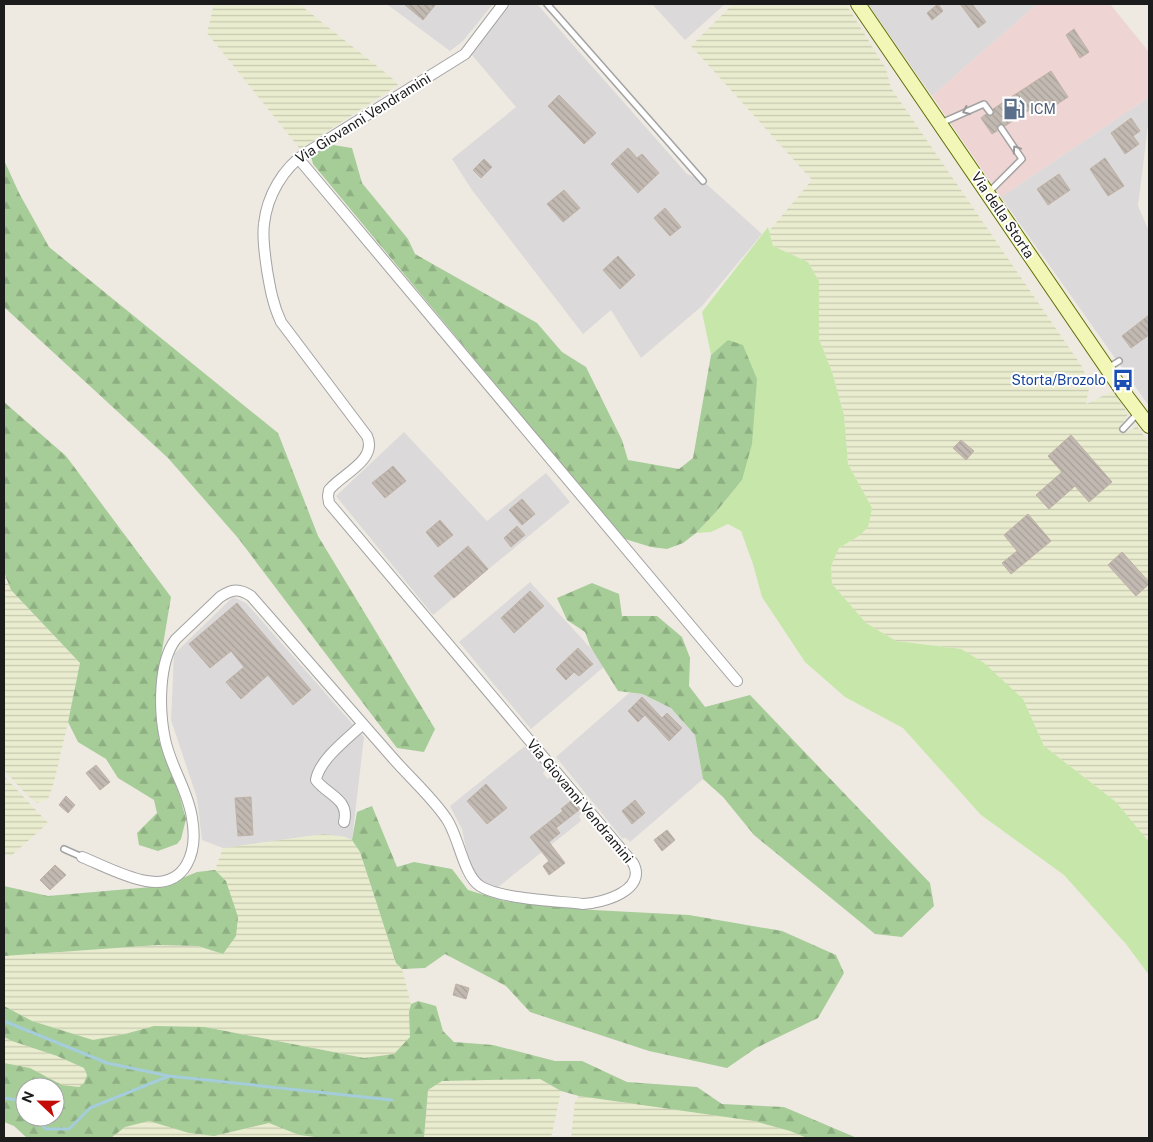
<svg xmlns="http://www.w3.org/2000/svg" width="1153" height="1142" viewBox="0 0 1153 1142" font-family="'Public Sans',sans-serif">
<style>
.residential{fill:#dbd9d9}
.commercial{fill:#eed4d2}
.farmland{fill:url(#farmland-rules)}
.grass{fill:#c6e7a9}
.forest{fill:url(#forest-firs);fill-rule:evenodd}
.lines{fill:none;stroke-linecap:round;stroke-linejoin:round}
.stream{stroke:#a4ccda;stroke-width:3}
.building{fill:url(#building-back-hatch);stroke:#bfb1a5}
.service-casing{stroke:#a3a3a3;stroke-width:8}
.minor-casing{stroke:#a3a3a3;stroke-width:12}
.secondary-casing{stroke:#616f08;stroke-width:16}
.service{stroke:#fff;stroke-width:5}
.minor{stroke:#fff;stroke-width:10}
.secondary{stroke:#f2f7b7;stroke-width:14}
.oneway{stroke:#999}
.labels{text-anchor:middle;stroke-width:4;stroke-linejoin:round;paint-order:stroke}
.service-label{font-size:14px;fill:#4e5e75;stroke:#fff;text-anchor:start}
.street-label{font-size:14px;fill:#1c1c1c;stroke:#fff}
.transit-label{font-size:14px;fill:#164399;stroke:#fff;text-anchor:end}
</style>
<defs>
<pattern id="farmland-rules" width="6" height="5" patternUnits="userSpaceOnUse" patternTransform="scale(1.25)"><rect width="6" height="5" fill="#e9ecce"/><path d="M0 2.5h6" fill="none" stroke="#c7cab0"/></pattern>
<pattern id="forest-firs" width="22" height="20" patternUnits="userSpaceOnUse" patternTransform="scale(1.25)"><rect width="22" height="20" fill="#a6cc98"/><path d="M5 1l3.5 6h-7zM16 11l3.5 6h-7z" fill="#8eaf82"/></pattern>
<pattern id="building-back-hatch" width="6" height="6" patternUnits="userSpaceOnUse" patternTransform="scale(1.25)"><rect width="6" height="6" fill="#c2bab2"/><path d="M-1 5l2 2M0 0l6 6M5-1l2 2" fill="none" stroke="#a69f98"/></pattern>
</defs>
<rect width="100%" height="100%" fill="#eeeae2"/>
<!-- residential -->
<path class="residential" d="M389 4H493L463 41 450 51 388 5Z
M511 4H537L687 174 703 181 762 234 702 306 641 358 611 310 583 334 472 190 452 159 516 107 472 55Z
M652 4H725L685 40Z
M868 4H1037L932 96Z
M1149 97V117L1138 206 1148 229 1149 217V406L1001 197Z
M404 432 487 521 546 473 570 502 433 615 336 496Z
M530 582 606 665 531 729 459 642Z
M233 597 246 603 364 737 352 840 324 834 223 848 202 840 197 798 171 720 174 654Z
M629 693 641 694 671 708 695 735 703 779 630 842 626 838H622L556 757Z
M525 746 546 769 543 773 548 779 552 776 582 812 579 816 581 821 498 887 483 881 471 872 462 829 450 806Z"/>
<!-- commercial -->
<path class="commercial" d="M1037 4H1110L1149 52V97L1001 197 932 96Z"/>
<!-- farmland -->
<path class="farmland" d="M214 4H299L392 78 398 85 300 149 207 33Z
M733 4H846L886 69 891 88 1083 368 1089 388 1086 404 1113 391 1128 414 1121 426 1126 433 1137 426 1149 443V449L1146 452 1149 453V842L1116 802 1044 746 1023 699 961 649 896 641 866 623 832 584 831 566 839 548 859 536 872 508 848 464 844 415 832 372 819 339V281L808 262 773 246 769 231 812 180 691 46Z
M4 572 11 590 80 663 68 722 54 782 48 799 37 803 27 795 4 770Z
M4 776 48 823 11 856 4 854Z
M324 834 346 837 352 840 360 852 396 963 402 969 411 1004 409 1012 411 1037 394 1054 364 1058 205 1027 154 1026 125 1034 93 1040 32 1021 4 1006V956L158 945 198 946 223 954 226 881 215 870 223 848Z
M4 1037 12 1041 57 1056 84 1068 87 1075 84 1084 79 1087 62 1085 30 1068 4 1063Z
M540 1079 561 1091 551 1138H424L428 1090 442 1081Z
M579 1096 754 1121 790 1131 807 1138H571L575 1101Z
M149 1121 189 1133 214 1136 269 1123 299 1135 323 1138H111L125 1127Z"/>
<!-- grass -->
<path class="grass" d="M768 227 773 246 808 262 819 281V339L832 372 844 415 848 464 872 508 868 527 859 536 839 548 831 566 832 584 866 623 896 641 961 649 984 663 1023 699 1044 746 1116 802 1149 842V975L1126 944 1064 875 981 815 903 728 845 697 805 662 762 597 753 564 741 531 728 524 711 532 696 533 716 512 742 480 728 341 711 355 702 312Z"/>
<!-- forest -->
<path class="forest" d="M333 145 352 148 362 183 408 239 415 254 537 323 562 352 586 367 622 440 628 460 679 469 693 458 711 355 728 340 743 345 757 379 752 444 742 480 716 512 696 533 683 543 667 549 651 547 625 539 611 524 313 164 311 156Z
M4 160 19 193 49 247 278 433 318 536 435 729 424 752 397 748 238 538 168 458 4 307Z
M4 402 66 456 171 597 156 687 159 741 180 797 186 819 181 839 177 844 158 851 139 845 137 833 157 813 154 800 118 778 106 759 78 742 68 722 80 663 11 590 4 572Z
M592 583 619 594 622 616H657L682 637 690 658 689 686 705 707 750 695 930 883 934 906 902 937 875 934 754 835 723 797 703 779 695 735 671 708 642 694 618 691 590 646 585 632 567 620 557 598Z
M372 806 397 867 414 862 452 869 468 890 504 901 593 910 689 915 782 931 836 955 844 973 818 1018 756 1048 727 1068 649 1051 530 1012 506 986 445 954 425 968 402 969 396 963 360 852 352 840 357 812Z
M215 870 226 881 238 917 236 936 223 954 198 946 158 945 4 956V886L48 896 163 886 197 872Z
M418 1001 436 1006 443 1031 454 1042 493 1045 555 1061H582L627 1082 697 1087 722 1104 784 1107 857 1138H807L790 1131 754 1121 579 1096 561 1091 540 1079 442 1081 428 1090 424 1138H323L299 1135 269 1123 214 1136 189 1133 149 1121 125 1127 111 1138H27L14 1126 4 1122V1063L30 1068 62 1085 79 1087 84 1083 87 1075 84 1068 57 1056 12 1041 4 1037V1006L32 1021 93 1040 125 1034 154 1026 205 1027 364 1058 394 1054 410 1037 409 1012 411 1004ZM25 1087H55V1117H25Z"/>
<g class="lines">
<!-- stream -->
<path class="stream" d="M4 1021 107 1063 169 1076 392 1100
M4 1098 16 1100 25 1109
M34 1117 46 1129H69L90 1108 169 1076"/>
</g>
<!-- building -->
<path class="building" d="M404 4H436L423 20Z
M938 4 943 11 932 20 927 13Z
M960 4H972L986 22 978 28Z
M1074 29 1089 52 1080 58 1066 35Z
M1051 71 1068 97 1045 112 1040 103 1005 126 999 124 997 127V131L992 134 981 118 986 114 989 116H992L994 113 993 109Z
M559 95 596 133 584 144 548 106Z
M1131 118 1140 131 1133 136 1139 144 1125 154 1111 133Z
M628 148 637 158 642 154 659 173 638 193 611 164Z
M1105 158 1124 186 1108 196 1090 169Z
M484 159 492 167 481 178 473 170Z
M1059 174 1070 190 1048 205 1037 189Z
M564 190 580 208 563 222 547 204Z
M665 208 681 227 670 236 654 218Z
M618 256 635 275 620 289 603 270Z
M1149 315V335L1131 348 1122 336Z
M1071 435 1112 482 1089 502 1075 486 1049 509 1036 495 1062 472 1048 456Z
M961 440 974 451 966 460 953 448Z
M393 466 406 481 385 498 372 483Z
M522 499 535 514 522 525 509 510Z
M1028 514 1051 541 1011 574 1002 563 1017 551 1004 535Z
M440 520 453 535 438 547 426 532Z
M517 526 525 535 511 547 504 538Z
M468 546 488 569 454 598 434 576Z
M1122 552 1149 582V584L1136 596 1108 565Z
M530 591 544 606 514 633 501 618Z
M237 603 311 690 293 705 268 675 241 699 226 682 244 667 231 651 210 668 189 644Z
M578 648 593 664 579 676 574 672 566 680 556 669Z
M642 697 662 718 667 713 682 728 669 741 645 715 638 722 628 711Z
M96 765 110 782 100 790 86 773Z
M486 784 507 808 487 824 467 801Z
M66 796 75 805 68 813 59 805Z
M251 797 253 835 238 836 235 798Z
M635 800 645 813 632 824 622 811Z
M571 801 579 810 556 828 560 833 549 842 565 863 549 875 543 866 549 861 530 837 563 811 561 809Z
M667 830 675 840 662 851 654 840Z
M55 865 66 875 50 890 40 880Z
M456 984 469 988 466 999 453 995Z"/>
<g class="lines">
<!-- service casing -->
<g class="service-casing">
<path id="service" d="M547 4 703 181
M941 123 984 104 990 112
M988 193 1022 159 1001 128
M1108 368 1119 361
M1123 429 1138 413
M64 849 82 857"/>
</g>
<!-- minor casing -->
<g class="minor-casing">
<path id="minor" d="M298 158 737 681
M344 822C350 799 327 795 316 780 319 760 348 738 363 724
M82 857C102 865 124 877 146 881 187 888 198 851 192 818 188 790 170 766 165 739 159 711 158 662 176 639L220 597C232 589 239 588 251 596 298 649 344 703 391 756 409 777 431 796 446 818 459 836 463 875 480 886 500 899 558 901 583 904 603 903 648 890 633 863L329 503 328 496 329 490C342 474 378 460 367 436L281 322C273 305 270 288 267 270 265 255 262 239 264 224 267 196 283 168 306 153L465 54 503 4"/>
</g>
<!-- secondary casing -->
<g class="secondary-casing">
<path id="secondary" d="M858 4 1124 393 1149 426"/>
</g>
<!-- service -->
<use href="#service" class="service"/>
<!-- minor -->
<use href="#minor" class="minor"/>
<!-- secondary -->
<use href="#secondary" class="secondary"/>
</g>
<!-- one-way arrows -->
<defs><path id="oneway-chevron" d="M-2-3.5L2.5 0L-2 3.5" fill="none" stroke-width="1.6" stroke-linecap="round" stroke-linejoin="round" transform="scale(1.25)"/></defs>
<g class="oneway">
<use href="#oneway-chevron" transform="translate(966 111) rotate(156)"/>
<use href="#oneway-chevron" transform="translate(1016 149) rotate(-124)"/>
</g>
<!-- icons -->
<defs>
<g id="fuel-bare" transform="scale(1.725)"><path d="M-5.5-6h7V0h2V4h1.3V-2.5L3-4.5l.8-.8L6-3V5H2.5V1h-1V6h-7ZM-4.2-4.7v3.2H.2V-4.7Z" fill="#5c6f8a" stroke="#fff" stroke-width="2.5" paint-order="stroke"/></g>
<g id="bus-bare" transform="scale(1.725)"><path d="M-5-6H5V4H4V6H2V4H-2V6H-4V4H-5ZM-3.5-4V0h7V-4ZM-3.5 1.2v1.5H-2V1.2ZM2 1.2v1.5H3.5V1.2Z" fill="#1a4fb4" stroke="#fff" stroke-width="2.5" paint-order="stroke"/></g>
</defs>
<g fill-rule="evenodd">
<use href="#fuel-bare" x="1014" y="109"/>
<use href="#bus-bare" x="1123" y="380"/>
</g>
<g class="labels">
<!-- service labels -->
<g class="service-label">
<text x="1030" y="114">ICM</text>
</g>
<!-- street labels -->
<g class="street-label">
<text transform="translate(363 118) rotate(-32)" y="5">Via Giovanni Vendramini</text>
<text transform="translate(1003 215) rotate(56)" y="5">Via della Storta</text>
<text transform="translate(580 801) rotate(50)" y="5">Via Giovanni Vendramini</text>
</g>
<!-- transit labels -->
<g class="transit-label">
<text x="1106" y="385">Storta/Brozolo</text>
</g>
</g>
<!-- border -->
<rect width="1153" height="1142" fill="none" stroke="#1c1c1c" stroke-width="10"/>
<!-- north arrow -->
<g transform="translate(40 1102) rotate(292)"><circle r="24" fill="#ffffff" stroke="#a4a4a4"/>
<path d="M0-4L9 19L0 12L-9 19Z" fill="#c30c06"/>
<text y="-8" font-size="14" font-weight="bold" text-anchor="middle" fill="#1c1c1c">N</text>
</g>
</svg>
